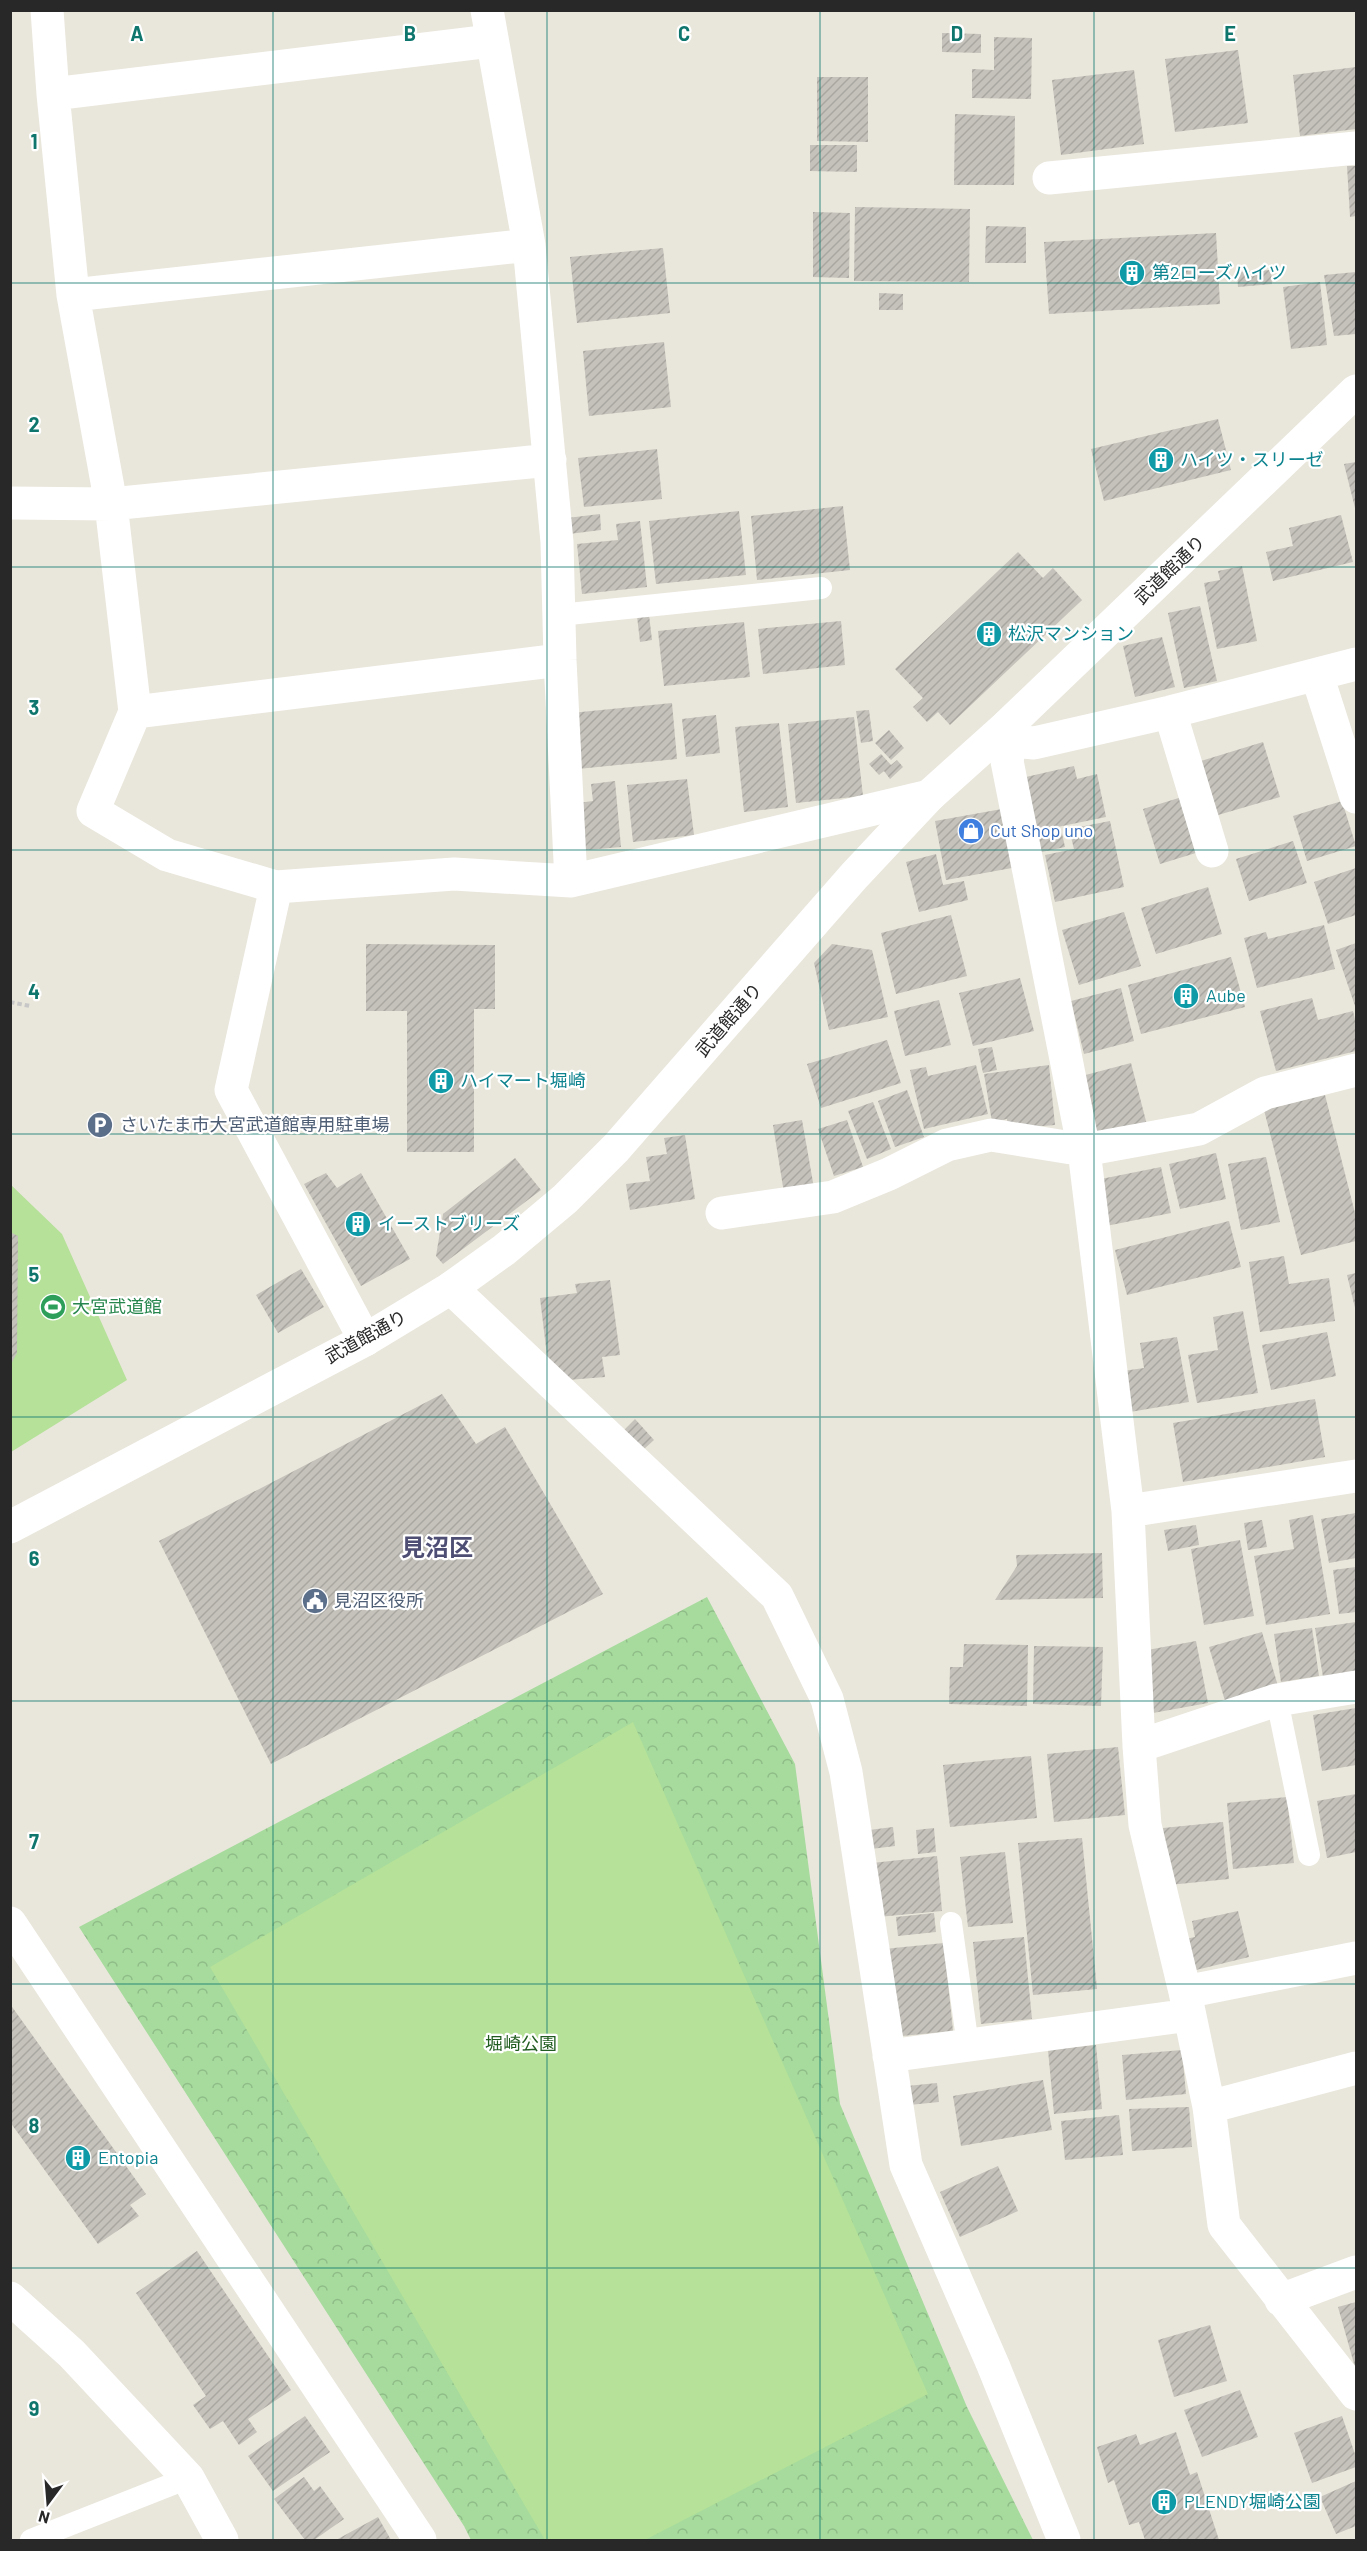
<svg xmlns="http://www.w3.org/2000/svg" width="1367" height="2551" viewBox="0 0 1367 2551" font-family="Barlow,'Noto Sans JP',sans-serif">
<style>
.park{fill:url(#park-crowns)}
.pitch{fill:#b5e199}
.building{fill:url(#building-hatch)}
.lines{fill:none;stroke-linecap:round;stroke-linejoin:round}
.path{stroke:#c7c7c7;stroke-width:4;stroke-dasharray:4.5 3;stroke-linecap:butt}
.lane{stroke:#fff;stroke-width:22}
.street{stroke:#fff;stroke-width:33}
.secondary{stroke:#fff;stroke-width:33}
.grid{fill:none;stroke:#0f766e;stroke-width:1.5;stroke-opacity:0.55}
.labels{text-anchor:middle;stroke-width:4.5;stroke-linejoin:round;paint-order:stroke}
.culture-label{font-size:18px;fill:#0d838f;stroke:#fff;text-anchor:start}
.street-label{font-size:18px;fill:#282828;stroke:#fff}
.shop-label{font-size:18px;fill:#366cbe;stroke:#fff;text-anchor:start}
.service-label{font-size:18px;fill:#4e5e75;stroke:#fff;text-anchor:start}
.leisure-label{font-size:18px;fill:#27864d;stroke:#fff;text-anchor:start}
.park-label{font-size:18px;fill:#215d20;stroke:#fff}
.district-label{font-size:24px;font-weight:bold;fill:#4e4e74;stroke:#fff}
.grid-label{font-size:20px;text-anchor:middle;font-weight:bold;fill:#0f766e;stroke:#fff;stroke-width:4.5;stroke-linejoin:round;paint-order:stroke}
</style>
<defs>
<pattern id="park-crowns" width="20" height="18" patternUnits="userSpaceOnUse" patternTransform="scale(1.5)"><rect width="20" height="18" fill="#a6db9d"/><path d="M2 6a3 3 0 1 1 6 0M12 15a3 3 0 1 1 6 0" fill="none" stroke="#8fbc87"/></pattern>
<pattern id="building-hatch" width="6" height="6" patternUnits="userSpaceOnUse" patternTransform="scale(1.5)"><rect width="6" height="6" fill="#c5c2bb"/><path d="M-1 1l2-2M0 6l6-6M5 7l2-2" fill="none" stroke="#a9a7a1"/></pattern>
</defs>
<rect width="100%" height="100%" fill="#e9e6db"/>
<!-- park -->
<path class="park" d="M707 1597 795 1764 840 2104 967 2407 1033 2540H471L464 2526 79 1927Z"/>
<!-- pitch -->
<path class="pitch" d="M10 1184 62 1234 127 1380 11 1452Z
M633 1722 928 2394 645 2540H545L210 1967Z"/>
<!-- building -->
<path class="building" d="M942 33 981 34V53L942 52Z
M994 37 1032 38 1031 99 972 98V69L994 70Z
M1238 50 1248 123 1175 132 1165 59Z
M1356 67V129L1300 136 1293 75Z
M1134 70 1144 144 1061 155 1052 80Z
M817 77H868V142L817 141Z
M955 114 1015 116 1014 185H954Z
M810 145H857V172L810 171Z
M1347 166H1356V216L1350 217Z
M855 207 970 209 969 282 854 281Z
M813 212 850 213 849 278 813 277Z
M986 226 1026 227V263H985Z
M1216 233 1220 304 1049 314 1044 242Z
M663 248 670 313 577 323 570 257Z
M1271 270 1272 284 1238 287 1237 272Z
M1356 272V334L1334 336 1324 275Z
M1320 282 1327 345 1291 349 1283 287Z
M879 293 903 294V310H879Z
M664 342 671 407 589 416 583 351Z
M1218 419 1231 470 1104 501 1091 449Z
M657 449 662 499 584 507 578 458Z
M1356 462V512L1344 464Z
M843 506 850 570 757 580 751 516Z
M739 511 746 575 656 584 649 521Z
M600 514 601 530 569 534 567 518Z
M1341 515 1353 562 1273 581 1266 552 1293 546 1289 528Z
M640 521 647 587 582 594 577 544 618 540 616 524Z
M1018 552 1043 578 1053 568 1082 600 950 725 938 712 927 722 913 707 923 698 895 669Z
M1242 566 1257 641 1217 649 1204 583 1220 580 1218 571Z
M1200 606 1217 681 1184 688 1168 613Z
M649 615 652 640 640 642 637 616Z
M841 621 845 665 763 674 758 629Z
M744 622 750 677 664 686 658 631Z
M1162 637 1175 687 1135 697 1123 646Z
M672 703 677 759 578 769 571 713Z
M869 710 873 741 861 743 856 711Z
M716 715 720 753 686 757 682 719Z
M854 717 863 796 796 803 788 724Z
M779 723 788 807 744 812 735 727Z
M889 730 904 748 891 760 875 743Z
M1263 742 1280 797 1218 815 1201 761Z
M881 754 891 765 897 760 903 767 890 779 884 771 879 775 869 764Z
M1074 766 1077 779 1097 774 1106 817 1038 831 1026 777Z
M687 779 694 835 633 842 627 785Z
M615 781 621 847 575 851 570 804 593 801 591 784Z
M1182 797 1199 852 1160 864 1143 809Z
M1342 801 1356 846 1307 861 1293 816Z
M1002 809 1012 868 946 880 935 821Z
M1110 821 1124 887 1055 902 1045 855 1074 849 1069 829Z
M1061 829 1065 847 1037 853 1033 835Z
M1293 841 1307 883 1249 901 1236 859Z
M936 854 943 885 964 881 968 900 919 912 906 862Z
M1356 868V915L1328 924 1314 882Z
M1208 887 1222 934 1156 954 1141 908Z
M1124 912 1141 966 1079 985 1062 930Z
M951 915 967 976 896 994 881 933Z
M1324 925 1335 969 1257 988 1244 938 1266 932 1268 939Z
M1356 943V1009L1336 950Z
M366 944 495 945V1009H474V1152H407V1011H366Z
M832 944 872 950 888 1017 829 1030 814 963Z
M1231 957 1245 1007 1141 1034 1128 985Z
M1020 978 1034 1031 973 1046 959 993Z
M1121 988 1134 1041 1084 1054 1071 1001Z
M1312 998 1318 1020 1353 1011 1356 1024V1051L1276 1071 1260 1011Z
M939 1000 951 1045 905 1056 894 1011Z
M887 1040 901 1083 821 1108 807 1064Z
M992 1047 997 1070 983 1073 978 1049Z
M1131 1063 1147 1125 1094 1138 1078 1077Z
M976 1065 988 1114 924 1129 910 1070 926 1067 928 1076Z
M1049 1065 1055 1125 1008 1129 1007 1119 992 1122 984 1074Z
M907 1090 924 1137 895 1147 878 1101Z
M1325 1095 1356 1217V1241L1301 1255 1264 1110Z
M873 1102 891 1149 867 1159 848 1111Z
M802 1120 814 1188 784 1193 773 1125Z
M847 1120 863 1167 834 1176 818 1129Z
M685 1135 695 1199 630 1210 626 1184 650 1181 646 1157 667 1154 664 1138Z
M1216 1153 1226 1199 1180 1209 1169 1164Z
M1266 1157 1280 1222 1241 1230 1228 1164Z
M515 1158 541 1190 443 1264 436 1256 443 1214Z
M1161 1167 1171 1213 1106 1226 1096 1180Z
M326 1173 337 1188 361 1173 410 1259 361 1286 304 1184Z
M1229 1221 1241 1267 1127 1295 1115 1250Z
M10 1232 18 1236 17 1353 10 1366Z
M1284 1256 1289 1284 1329 1278 1335 1321 1260 1332 1249 1262Z
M301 1269 324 1307 278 1333 256 1295Z
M1356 1273V1312L1347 1275Z
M610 1280 620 1355 602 1357 605 1377 568 1380 548 1364 540 1298 577 1293 575 1284Z
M1243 1311 1258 1393 1197 1403 1188 1355 1218 1350 1213 1317Z
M1327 1332 1336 1376 1271 1390 1262 1345Z
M1177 1337 1189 1402 1124 1413 1116 1372 1144 1368 1140 1343Z
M442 1394 476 1444 505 1427 603 1594 271 1764 159 1541Z
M1315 1399 1325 1457 1183 1482 1173 1423Z
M635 1419 654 1440 643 1450 624 1430Z
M1356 1513V1558L1329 1563 1321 1519Z
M1313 1515 1330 1614 1266 1625 1254 1556 1294 1549 1289 1520Z
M1262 1520 1267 1547 1248 1550 1244 1523Z
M1196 1525 1199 1545 1168 1551 1164 1530Z
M1240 1540 1254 1616 1204 1625 1191 1549Z
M1102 1553 1103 1598 995 1600 1017 1566 1016 1555Z
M1356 1567V1612L1339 1614 1333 1570Z
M1356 1622V1672L1323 1677 1315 1628Z
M1312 1628 1319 1676 1281 1682 1274 1634Z
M1262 1632 1278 1686 1225 1701 1209 1647Z
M1196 1641 1208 1703 1153 1713 1142 1651Z
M964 1644 1028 1645 1027 1706 949 1704 950 1667H963Z
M1034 1646 1103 1647 1101 1706 1033 1704Z
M1356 1708V1765L1322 1771 1313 1715Z
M1118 1747 1125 1815 1054 1822 1047 1754Z
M1031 1756 1037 1818 950 1827 943 1765Z
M1356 1794V1852L1327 1858 1317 1801Z
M1287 1797 1294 1863 1233 1869 1227 1803Z
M1223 1822 1229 1879 1169 1885 1163 1828Z
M893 1827 895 1846 863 1850 861 1831Z
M934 1828 936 1852 918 1854 916 1830Z
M1082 1838 1097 1989 1033 1995 1018 1843Z
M1005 1852 1013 1923 968 1927 960 1857Z
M937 1856 942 1911 878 1917 872 1863Z
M1238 1911 1249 1957 1192 1971 1185 1939 1195 1937 1192 1921Z
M934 1913 936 1932 898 1936 896 1917Z
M1024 1937 1032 2019 981 2024 973 1942Z
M944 1943 953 2031 892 2037 884 1949Z
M10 2004 146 2194 130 2205 139 2216 98 2244 10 2122Z
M1096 2045 1102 2109 1054 2114 1048 2050Z
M1182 2050 1186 2094 1126 2100 1122 2055Z
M1043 2080 1052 2130 961 2146 953 2096Z
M937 2083 939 2102 909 2105 907 2086Z
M1189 2107 1192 2147 1132 2151 1129 2109Z
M1119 2115 1123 2155 1065 2160 1061 2121Z
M998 2166 1018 2211 960 2237 940 2192Z
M197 2251 291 2390 248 2419 257 2432 239 2445 223 2421 210 2429 193 2405 206 2396 136 2293Z
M1356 2302V2371L1338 2307Z
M1210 2325 1227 2381 1174 2397 1158 2340Z
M1240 2390 1258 2437 1202 2457 1184 2410Z
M305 2416 330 2452 273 2491 248 2456Z
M1342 2416 1356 2457V2467L1312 2483 1294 2433Z
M1176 2432 1190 2475 1197 2472 1219 2540H1145L1139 2522 1129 2525 1114 2480 1108 2483 1097 2447 1136 2434 1140 2445Z
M304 2477 314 2491 320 2486 344 2519 314 2540H305L274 2499Z
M1356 2481V2526L1336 2534 1320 2497Z
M378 2517 391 2540H336Z"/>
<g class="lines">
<!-- path -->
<path class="path" d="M10 1002 30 1006"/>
<!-- lane -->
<path class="lane" d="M559 615 821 588
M1277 1700 1309 1855
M951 1923 968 2046
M31 2540 188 2478"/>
<!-- street -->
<path class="street" d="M47 10 53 94 73 295 111 504 135 712 93 811 167 855 276 887 454 874 571 881 929 796
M487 10 529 245 557 542 560 660 571 881
M53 94 491 41
M1049 178 1356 148
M73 295 529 245
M10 503 111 504 550 460
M1317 675 1356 797
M135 712 560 660
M1170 712 1212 851
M1007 726 1011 741 1034 743 1170 712 1356 664
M1011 741 1007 761 1084 1150 1128 1511 1139 1746 1145 1825 1185 1992 1209 2107 1224 2225 1356 2394
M276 887 231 1090 365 1340
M722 1213 833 1197 889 1174 947 1145 991 1135 1084 1150 1199 1129 1265 1093 1356 1070
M451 1288 777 1596 827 1699 846 1772 906 2165 993 2365 1064 2540
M1128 1511 1356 1476
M1139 1746 1277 1700 1356 1687
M10 1923 420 2540
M1185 1992 1356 1958
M889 2056 1189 2015
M1209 2107 1356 2068
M10 2298 72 2354 188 2478 222 2540
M1281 2300 1356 2272"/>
<!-- secondary -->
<path class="secondary" d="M10 1527 365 1340 451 1288 504 1250 565 1199 616 1148 854 876 929 796 1007 726 1356 391"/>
</g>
<!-- grid -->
<path class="grid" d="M273 10V2540M547 10V2540M820 10V2540M1094 10V2540M10 283H1356M10 567H1356M10 850H1356M10 1134H1356M10 1417H1356M10 1701H1356M10 1984H1356M10 2268H1356"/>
<!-- icons -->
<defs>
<g id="building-disc" transform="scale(1.35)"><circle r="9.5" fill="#0f9aa8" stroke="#fff"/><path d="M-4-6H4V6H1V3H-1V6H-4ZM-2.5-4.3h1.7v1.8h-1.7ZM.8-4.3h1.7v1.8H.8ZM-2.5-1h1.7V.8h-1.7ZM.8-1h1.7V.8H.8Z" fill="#fff"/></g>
<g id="shop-disc" transform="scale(1.35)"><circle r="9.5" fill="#3f7fe0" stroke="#fff"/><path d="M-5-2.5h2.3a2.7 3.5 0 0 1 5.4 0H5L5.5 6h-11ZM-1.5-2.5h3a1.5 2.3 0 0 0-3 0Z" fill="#fff"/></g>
<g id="parking-disc" transform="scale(1.35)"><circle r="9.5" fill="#5c6f8a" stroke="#fff"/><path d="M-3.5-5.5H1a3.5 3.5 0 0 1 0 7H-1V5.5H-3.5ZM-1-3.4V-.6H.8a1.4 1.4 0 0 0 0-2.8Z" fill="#fff"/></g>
<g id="stadium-disc" transform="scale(1.35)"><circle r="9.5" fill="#2e9e5b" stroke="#fff"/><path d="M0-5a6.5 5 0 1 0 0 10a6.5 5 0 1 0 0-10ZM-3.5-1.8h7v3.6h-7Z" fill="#fff"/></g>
<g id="civic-disc" transform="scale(1.35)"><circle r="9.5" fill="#5c6f8a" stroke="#fff"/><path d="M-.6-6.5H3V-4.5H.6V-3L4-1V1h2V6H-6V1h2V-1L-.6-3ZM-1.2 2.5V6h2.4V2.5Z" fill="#fff"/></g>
</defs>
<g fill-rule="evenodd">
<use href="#building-disc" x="1132" y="273"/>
<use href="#building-disc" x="1161" y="460"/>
<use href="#building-disc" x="989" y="634"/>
<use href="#shop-disc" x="971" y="831"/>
<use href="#building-disc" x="1186" y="996"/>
<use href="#building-disc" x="441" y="1081"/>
<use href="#parking-disc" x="100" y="1125"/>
<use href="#building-disc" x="358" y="1224"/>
<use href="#stadium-disc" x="53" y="1307"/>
<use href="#civic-disc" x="315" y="1601"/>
<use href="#building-disc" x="78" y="2158"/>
<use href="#building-disc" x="1164" y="2502"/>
</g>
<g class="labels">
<!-- culture labels -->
<g class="culture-label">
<text x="1152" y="279">第2ローズハイツ</text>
<text x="1180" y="466">ハイツ・スリーゼ</text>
<text x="1008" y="640">松沢マンション</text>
<text x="1206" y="1002">Aube</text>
<text x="460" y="1087">ハイマート堀崎</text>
<text x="378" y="1230">イーストブリーズ</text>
<text x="98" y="2164">Entopia</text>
<text x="1184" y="2508">PLENDY堀崎公園</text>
</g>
<!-- street labels -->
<g class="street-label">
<text transform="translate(1170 570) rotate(-44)" y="6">武道館通り</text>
<text transform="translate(729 1020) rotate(-49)" y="6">武道館通り</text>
<text transform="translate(366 1337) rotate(-29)" y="6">武道館通り</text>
</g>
<!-- shop labels -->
<g class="shop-label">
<text x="990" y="837">Cut Shop uno</text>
</g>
<!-- service labels -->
<g class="service-label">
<text x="120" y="1131">さいたま市大宮武道館専用駐車場</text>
<text x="334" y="1607">見沼区役所</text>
</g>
<!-- leisure labels -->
<g class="leisure-label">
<text x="72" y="1313">大宮武道館</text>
</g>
<!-- park labels -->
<g class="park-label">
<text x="521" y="2050">堀崎公園</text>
</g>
<!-- district labels -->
<g class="district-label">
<text x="437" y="1556">見沼区</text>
</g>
</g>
<g class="grid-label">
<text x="137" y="41">A</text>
<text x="410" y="41">B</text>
<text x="684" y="41">C</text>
<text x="957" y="41">D</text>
<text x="1230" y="41">E</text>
<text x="34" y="149">1</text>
<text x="34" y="432">2</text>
<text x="34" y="715">3</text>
<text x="34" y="999">4</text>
<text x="34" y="1282">5</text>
<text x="34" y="1566">6</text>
<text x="34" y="1849">7</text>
<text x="34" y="2133">8</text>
<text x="34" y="2416">9</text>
</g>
<!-- border -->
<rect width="1367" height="2551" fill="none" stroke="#282828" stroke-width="24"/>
<!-- north arrow -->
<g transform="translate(48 2503) rotate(196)" stroke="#ffffff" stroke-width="4.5" paint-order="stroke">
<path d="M0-4.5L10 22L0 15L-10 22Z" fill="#282828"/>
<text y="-9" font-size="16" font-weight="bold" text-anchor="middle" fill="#282828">N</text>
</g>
</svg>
